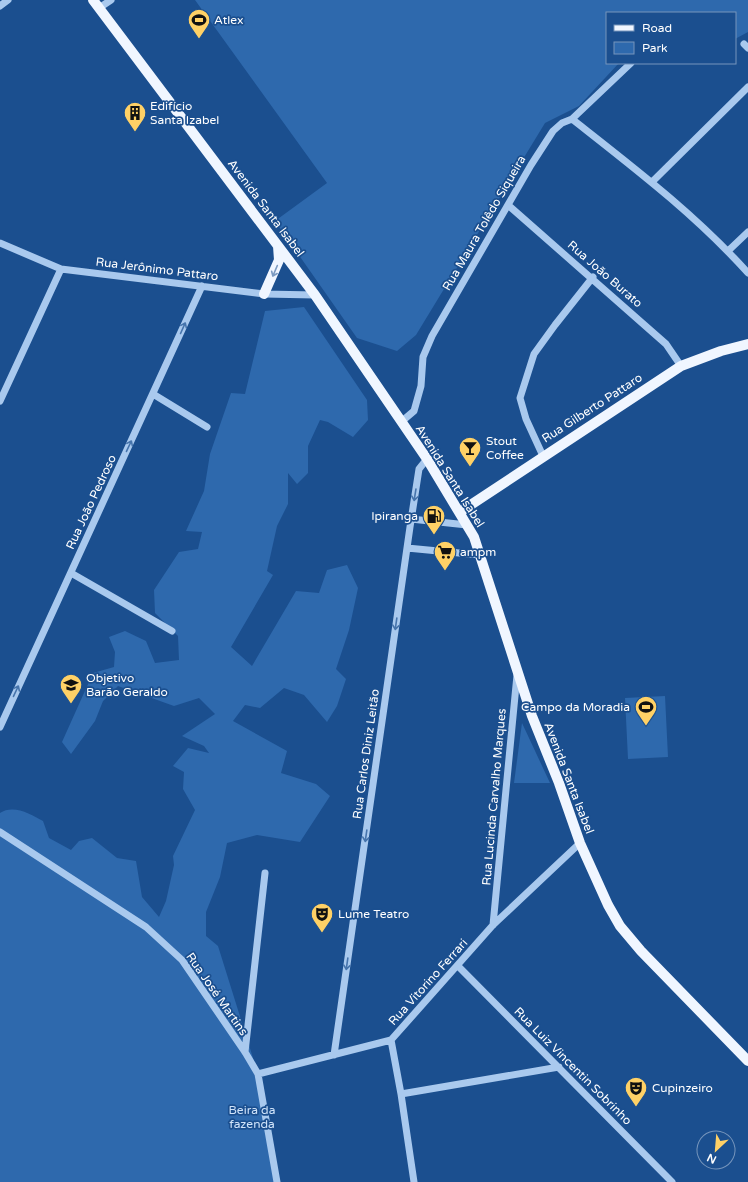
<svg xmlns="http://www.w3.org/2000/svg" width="748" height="1182" viewBox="0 0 748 1182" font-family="'Varela Round',sans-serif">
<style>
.green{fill:#2e69ad}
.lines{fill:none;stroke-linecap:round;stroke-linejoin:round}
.minor{stroke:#a9c9ee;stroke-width:7}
.major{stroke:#f0f6ff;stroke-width:10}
.oneway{stroke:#7b9ac1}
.oneway2{stroke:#4674ac}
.labels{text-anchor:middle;stroke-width:3.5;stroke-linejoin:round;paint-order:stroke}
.poi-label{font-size:12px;fill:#fff;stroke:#1b4f8f;text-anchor:start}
.street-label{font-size:12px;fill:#fff;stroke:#1b4f8f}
.park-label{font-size:12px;fill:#cfe3fa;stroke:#1b4f8f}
</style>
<rect width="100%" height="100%" fill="#1b4f8f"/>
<!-- green -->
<path class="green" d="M195 0H748V32L735 39V13H607V63H619L579 106 545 123 416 335 397 351 357 338 275 221 327 183Z
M304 307 367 400 368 420 353 437 328 422 320 420 308 446V473L297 484 288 473V504L277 526 267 571 273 575 231 647 252 666 296 591 319 593 327 570 347 565 358 588 349 630 336 669 346 679 337 706 327 722 304 695 284 688 260 708 245 705 233 721 287 751 281 773 316 784 330 796 300 842 257 835 227 843 220 877 206 912V936L218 946 258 1074 277 1182H0V813C13 804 31 814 43 821L49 838 71 850 79 841 92 838 117 858 136 861 142 897 159 917 166 901 174 865 173 856 195 810 183 789 184 772 173 766 188 748 209 753 204 746 182 736 215 714 199 698 174 706 118 686 103 701 95 721 71 754 62 742 93 673 114 667 115 652 109 637 125 631 146 641 155 663 179 660 178 636 155 613 154 590 179 552 198 549 202 532 186 531 204 491 210 454 231 393 245 394 265 311Z
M665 696 668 757 628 759 625 698Z
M522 723 550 783H514Z"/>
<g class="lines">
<!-- minor -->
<path class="minor" d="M0 6 8 0
M99 8 111 0
M744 44 748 48
M572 119C633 167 696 215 748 273
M652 182 748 87
M508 205 666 344 681 366
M0 243 61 269 264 294 315 295
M728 251 748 232
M153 394 207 427
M0 401 61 269
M401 422 414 411 421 386 423 357 432 336 531 165 553 131 562 123 572 119 631 63
M543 456 526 419 520 398 534 354 555 325 593 277
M411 519 467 525
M407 548 480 555
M71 573 172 631
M0 727 202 286
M0 832 146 927 182 960 245 1052 258 1074 277 1182
M493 925 517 675
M458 966 672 1182
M391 1040 401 1094 414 1182
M245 1052 265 873
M334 1055 410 527 419 469 427 459
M258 1074 391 1040 493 925 580 843
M401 1094 559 1067"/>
<!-- major -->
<path class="major" d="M93 0 315 295 427 459 474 537 532 716 559 783 580 843 608 905 620 926 641 951 748 1061
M264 294 279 260 278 246
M460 512 681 366 721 351 748 344"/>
</g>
<!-- one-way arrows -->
<defs><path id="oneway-shaft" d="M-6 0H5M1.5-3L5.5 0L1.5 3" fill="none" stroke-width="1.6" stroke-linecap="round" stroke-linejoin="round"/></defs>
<use class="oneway" href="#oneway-shaft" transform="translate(275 271) rotate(113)"/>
<g class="oneway2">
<use href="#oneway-shaft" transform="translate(183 328) rotate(-66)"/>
<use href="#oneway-shaft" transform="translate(129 446) rotate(-65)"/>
<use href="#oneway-shaft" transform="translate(415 495) rotate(99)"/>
<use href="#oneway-shaft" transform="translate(396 624) rotate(98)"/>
<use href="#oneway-shaft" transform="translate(16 691) rotate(-65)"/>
<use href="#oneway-shaft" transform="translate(366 836) rotate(98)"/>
<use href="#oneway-shaft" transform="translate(347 964) rotate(98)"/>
</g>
<!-- icons -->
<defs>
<g id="stadium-pin" transform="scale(1.15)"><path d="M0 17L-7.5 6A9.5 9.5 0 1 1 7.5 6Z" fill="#ffd166" stroke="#1b4f8f"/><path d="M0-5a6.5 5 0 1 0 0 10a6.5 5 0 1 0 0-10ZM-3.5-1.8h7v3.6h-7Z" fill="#111"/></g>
<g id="building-pin" transform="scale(1.15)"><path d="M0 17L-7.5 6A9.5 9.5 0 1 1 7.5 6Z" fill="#ffd166" stroke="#1b4f8f"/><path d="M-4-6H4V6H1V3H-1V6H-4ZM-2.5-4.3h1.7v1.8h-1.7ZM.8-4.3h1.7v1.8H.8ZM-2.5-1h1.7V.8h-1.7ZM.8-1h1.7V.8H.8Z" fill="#111"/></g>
<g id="bar-pin" transform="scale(1.15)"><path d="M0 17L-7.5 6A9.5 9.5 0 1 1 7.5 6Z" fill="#ffd166" stroke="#1b4f8f"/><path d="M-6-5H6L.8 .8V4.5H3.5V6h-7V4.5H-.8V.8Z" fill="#111"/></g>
<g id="fuel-pin" transform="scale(1.15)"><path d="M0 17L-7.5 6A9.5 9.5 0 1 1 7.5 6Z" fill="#ffd166" stroke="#1b4f8f"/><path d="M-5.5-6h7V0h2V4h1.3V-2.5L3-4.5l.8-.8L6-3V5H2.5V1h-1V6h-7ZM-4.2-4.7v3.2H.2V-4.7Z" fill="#111"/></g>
<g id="supermarket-pin" transform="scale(1.15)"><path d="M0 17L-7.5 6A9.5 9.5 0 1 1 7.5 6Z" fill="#ffd166" stroke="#1b4f8f"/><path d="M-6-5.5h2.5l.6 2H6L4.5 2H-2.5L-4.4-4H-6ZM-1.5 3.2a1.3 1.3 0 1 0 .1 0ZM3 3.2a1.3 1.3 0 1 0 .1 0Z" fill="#111"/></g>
<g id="school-pin" transform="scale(1.15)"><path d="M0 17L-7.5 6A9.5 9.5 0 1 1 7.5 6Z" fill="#ffd166" stroke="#1b4f8f"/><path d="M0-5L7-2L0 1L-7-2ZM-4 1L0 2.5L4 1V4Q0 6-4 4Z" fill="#111"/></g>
<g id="theatre-pin" transform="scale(1.15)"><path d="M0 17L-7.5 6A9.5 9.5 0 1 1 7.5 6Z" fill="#ffd166" stroke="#1b4f8f"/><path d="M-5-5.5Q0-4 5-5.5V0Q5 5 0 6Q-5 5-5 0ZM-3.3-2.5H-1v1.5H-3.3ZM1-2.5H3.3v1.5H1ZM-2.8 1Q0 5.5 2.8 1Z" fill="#111"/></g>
</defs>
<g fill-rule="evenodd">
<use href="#stadium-pin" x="199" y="20"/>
<use href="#building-pin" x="135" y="113"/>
<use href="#bar-pin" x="470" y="448"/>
<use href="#fuel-pin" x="434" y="516"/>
<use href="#supermarket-pin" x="445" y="552"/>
<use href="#school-pin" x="71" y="685"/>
<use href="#stadium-pin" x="646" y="707"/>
<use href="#theatre-pin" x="322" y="914"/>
<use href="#theatre-pin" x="636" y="1088"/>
</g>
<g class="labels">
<!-- poi labels -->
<g class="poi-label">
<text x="214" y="24">Atlex</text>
<text x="150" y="110">Edifício<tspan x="150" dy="14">Santa Izabel</tspan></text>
<text x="486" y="445">Stout<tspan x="486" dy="14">Coffee</tspan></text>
<text x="418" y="520" text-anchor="end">Ipiranga</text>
<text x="460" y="556">ampm</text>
<text x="86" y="682">Objetivo<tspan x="86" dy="14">Barão Geraldo</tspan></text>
<text x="630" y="711" text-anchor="end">Campo da Moradia</text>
<text x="338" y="918">Lume Teatro</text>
<text x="652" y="1092">Cupinzeiro</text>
</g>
<!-- street labels -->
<g class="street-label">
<text transform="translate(266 208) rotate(53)" y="4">Avenida Santa Isabel</text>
<text transform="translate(484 223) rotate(-60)" y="4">Rua Maura Tolêdo Siqueira</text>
<text transform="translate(157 269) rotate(7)" y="4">Rua Jerônimo Pattaro</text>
<text transform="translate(605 274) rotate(41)" y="4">Rua João Burato</text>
<text transform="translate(592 408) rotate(-33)" y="4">Rua Gilberto Pattaro</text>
<text transform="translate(450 476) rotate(58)" y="4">Avenida Santa Isabel</text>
<text transform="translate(91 502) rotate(-65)" y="4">Rua João Pedroso</text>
<text transform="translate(366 754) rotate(-82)" y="4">Rua Carlos Diniz Leitão</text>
<text transform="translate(569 778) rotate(69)" y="4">Avenida Santa Isabel</text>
<text transform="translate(494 797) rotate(-85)" y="4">Rua Lucinda Carvalho Marques</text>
<text transform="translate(428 982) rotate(-48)" y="4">Rua Vitorino Ferrari</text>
<text transform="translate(217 994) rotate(55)" y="4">Rua José Martins</text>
<text transform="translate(573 1066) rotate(45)" y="4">Rua Luiz Vincentin Sobrinho</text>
</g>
<!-- park labels -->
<g class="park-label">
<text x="252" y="1114">Beira da<tspan x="252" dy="14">fazenda</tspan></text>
</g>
</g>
<!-- legend -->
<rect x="606" y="12" width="130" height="52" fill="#1b4f8f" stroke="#7695bc"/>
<rect x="614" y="25" width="20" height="6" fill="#f0f6ff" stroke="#7695bc"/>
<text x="642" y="32" font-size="12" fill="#ffffff">Road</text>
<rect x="614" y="42" width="20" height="12" fill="#2e69ad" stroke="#7695bc"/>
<text x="642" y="52" font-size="12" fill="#ffffff">Park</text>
<!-- north arrow -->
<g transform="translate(716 1150) rotate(206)"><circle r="19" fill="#1b4f8f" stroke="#7695bc"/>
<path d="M0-3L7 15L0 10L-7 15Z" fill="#ffd166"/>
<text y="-6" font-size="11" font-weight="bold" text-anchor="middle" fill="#ffffff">N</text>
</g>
</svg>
